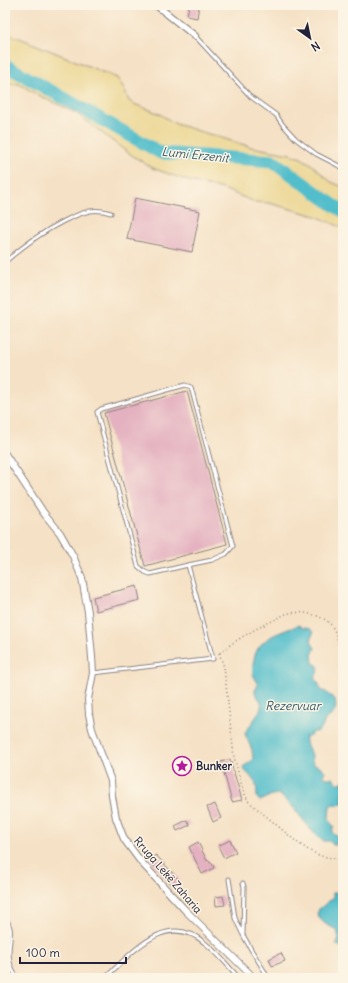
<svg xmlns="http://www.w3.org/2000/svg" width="348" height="983" viewBox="0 0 348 983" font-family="Delius,sans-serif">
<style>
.sand{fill:#eeda9e;stroke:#887e6c}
.water{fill:#52becb;stroke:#3a7083}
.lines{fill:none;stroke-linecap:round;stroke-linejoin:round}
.river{stroke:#52becb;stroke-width:13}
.building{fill:#e4b1c0}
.lane-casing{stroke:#8c8280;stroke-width:5}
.street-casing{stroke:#8c8280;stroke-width:8}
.path{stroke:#8c8280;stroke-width:1.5;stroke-dasharray:1 3;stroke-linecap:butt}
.lane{stroke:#fff;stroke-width:3}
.street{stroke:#fff;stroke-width:6}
.labels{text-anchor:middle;stroke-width:3;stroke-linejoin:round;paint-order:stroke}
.poi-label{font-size:11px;font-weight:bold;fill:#22223b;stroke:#fcf5e5;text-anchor:start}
.street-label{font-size:11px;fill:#22223b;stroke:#fcf5e5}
.water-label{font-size:12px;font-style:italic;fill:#33596d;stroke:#fcf5e5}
</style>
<rect width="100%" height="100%" fill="#fcf5e5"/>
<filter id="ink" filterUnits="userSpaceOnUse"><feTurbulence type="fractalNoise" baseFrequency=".025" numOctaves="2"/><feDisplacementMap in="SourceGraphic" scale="8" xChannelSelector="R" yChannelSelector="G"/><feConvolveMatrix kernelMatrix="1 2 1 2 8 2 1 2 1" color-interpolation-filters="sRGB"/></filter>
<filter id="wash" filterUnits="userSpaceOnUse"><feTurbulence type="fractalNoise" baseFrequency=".012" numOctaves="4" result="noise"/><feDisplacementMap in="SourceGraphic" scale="16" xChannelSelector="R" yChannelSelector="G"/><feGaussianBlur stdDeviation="0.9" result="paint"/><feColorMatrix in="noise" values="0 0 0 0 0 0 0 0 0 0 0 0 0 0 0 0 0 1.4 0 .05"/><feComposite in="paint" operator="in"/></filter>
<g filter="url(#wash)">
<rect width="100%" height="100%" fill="#f5e1c5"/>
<!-- sand -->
<path class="sand" d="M5 33 22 39 117 78 123 87 129 101 134 104 158 113 176 124 251 147 290 154 301 158 311 164 331 182 343 187V228L316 216 269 203 255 202 223 189 189 181 152 168 127 152 76 113 40 96 19 84H9L5 86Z"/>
<!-- water -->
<path class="water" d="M299 625 302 628C306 628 312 628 313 633 313 635 311 637 311 639 311 643 313 645 315 648L312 655 313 663 317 665 319 668 315 678 316 681 318 682 321 690 326 692 329 695 335 699 336 707 335 710 333 714 325 720 322 728 319 731 311 733 310 736 305 737 307 746 312 755V761L314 764 321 767 325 771 323 776 327 778H333L337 783H340L343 781V794L342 797 343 799V803L338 805 333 804 330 806 329 818 330 822 334 826 332 832 334 834 338 837V839L336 845H333L330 841H323L319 838 311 830 293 807 279 794 272 795 260 801 257 798C256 792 258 786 254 781 251 776 246 773 243 768 245 764 250 763 253 759L252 750 245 734 246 731C250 725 264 709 261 702 259 697 255 697 255 690 261 683 256 682 253 674 252 668 253 664 254 659 258 637 282 632 299 625Z
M341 879H343V899L340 917 343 923V948L337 945V943L339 939 337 930C328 925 322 924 317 914L319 909 333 898V893L338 892 340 891 339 884Z"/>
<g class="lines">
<!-- river -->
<path class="river" d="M5 65 161 153 273 161 332 204 343 211"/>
</g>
<g id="blocks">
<!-- building -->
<path class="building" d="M189 5H199L197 18 187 16Z
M135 198 200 211 192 252 127 239Z
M187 391 227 544 145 566 104 413Z
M137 586 140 600 96 611 93 597Z
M230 759 242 800 232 802 221 762Z
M215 804 221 818 213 822 207 807Z
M187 820 190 825 177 831 175 826Z
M230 840 236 852 224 858 218 846Z
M198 842 207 861 209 860 210 863H212L214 868 202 874 189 847Z
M156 855 180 881 173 886 153 864 151 860 153 857Z
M223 896 225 905 216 906 215 897Z
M281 953 285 961 272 966 269 959Z"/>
</g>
</g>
<g filter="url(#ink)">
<use href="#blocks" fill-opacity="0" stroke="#8c8280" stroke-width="1"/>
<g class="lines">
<!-- lane casing -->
<g class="lane-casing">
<path id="lane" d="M195 36 251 97 276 115 283 125 296 139 316 154 343 168
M5 262C23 246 42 232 64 221 72 217 81 213 90 211 97 210 104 211 111 213
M93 673 213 659 188 565 212 560 226 554 233 546 191 387 185 385 101 409 97 412 138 566 145 572 150 574 188 565
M229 879 235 918 242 933
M243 883 244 887 243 935 252 951 265 972 267 978
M5 916C7 920 9 924 10 928 11 932 10 937 10 941 8 954 8 968 18 978
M5 975 8 978
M105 978C132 953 166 910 205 943 218 953 228 966 239 978"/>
</g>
<!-- street casing -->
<g class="street-casing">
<path id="street" d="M156 5 195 36
M5 454 43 512 60 533 73 556 82 578 88 612 92 657 93 673 88 699 89 714 92 729 111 781 112 796 116 818 124 839 141 862 185 910 254 978"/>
</g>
<!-- path -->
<path class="path" d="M219 653 224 667 234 757 243 790 248 801 298 843 310 851 321 856 338 859 343 857
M220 653C235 640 255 629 272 621 277 619 281 616 286 614 299 610 322 614 331 625 339 634 341 663 343 675"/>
<!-- lane -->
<use href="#lane" class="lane"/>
<!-- street -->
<use href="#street" class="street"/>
</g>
</g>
<!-- icons -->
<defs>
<g id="sight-ring" transform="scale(1)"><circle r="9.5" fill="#fcf5e5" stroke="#b5179e" stroke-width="1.5"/><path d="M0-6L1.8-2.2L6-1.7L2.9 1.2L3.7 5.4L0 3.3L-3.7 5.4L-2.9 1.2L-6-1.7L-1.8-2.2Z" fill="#b5179e"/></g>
</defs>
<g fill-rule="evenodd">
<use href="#sight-ring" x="182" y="766"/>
</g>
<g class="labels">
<!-- poi labels -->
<g class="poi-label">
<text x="196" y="770">Bunker</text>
</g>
<!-- street labels -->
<g class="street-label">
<text transform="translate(168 875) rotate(49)" y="4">Rruga Lekë Zaharia</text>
</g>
<!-- water labels -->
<g class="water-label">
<text transform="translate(195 155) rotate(6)" y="4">Lumi Erzenit</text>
<text x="293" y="710">Rezervuar</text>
</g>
</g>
<!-- margin -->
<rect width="348" height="983" fill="none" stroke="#fcf5e5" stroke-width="20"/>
<!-- north arrow -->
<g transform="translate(310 38) rotate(147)" stroke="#fcf5e5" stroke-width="3" paint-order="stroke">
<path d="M0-3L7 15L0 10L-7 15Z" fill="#22223b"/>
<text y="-6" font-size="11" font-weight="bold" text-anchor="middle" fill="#22223b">N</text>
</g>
<!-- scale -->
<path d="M20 957v6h106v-6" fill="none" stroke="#22223b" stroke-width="2"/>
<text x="26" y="957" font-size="12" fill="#22223b" stroke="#fcf5e5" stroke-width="3" paint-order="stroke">100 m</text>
</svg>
